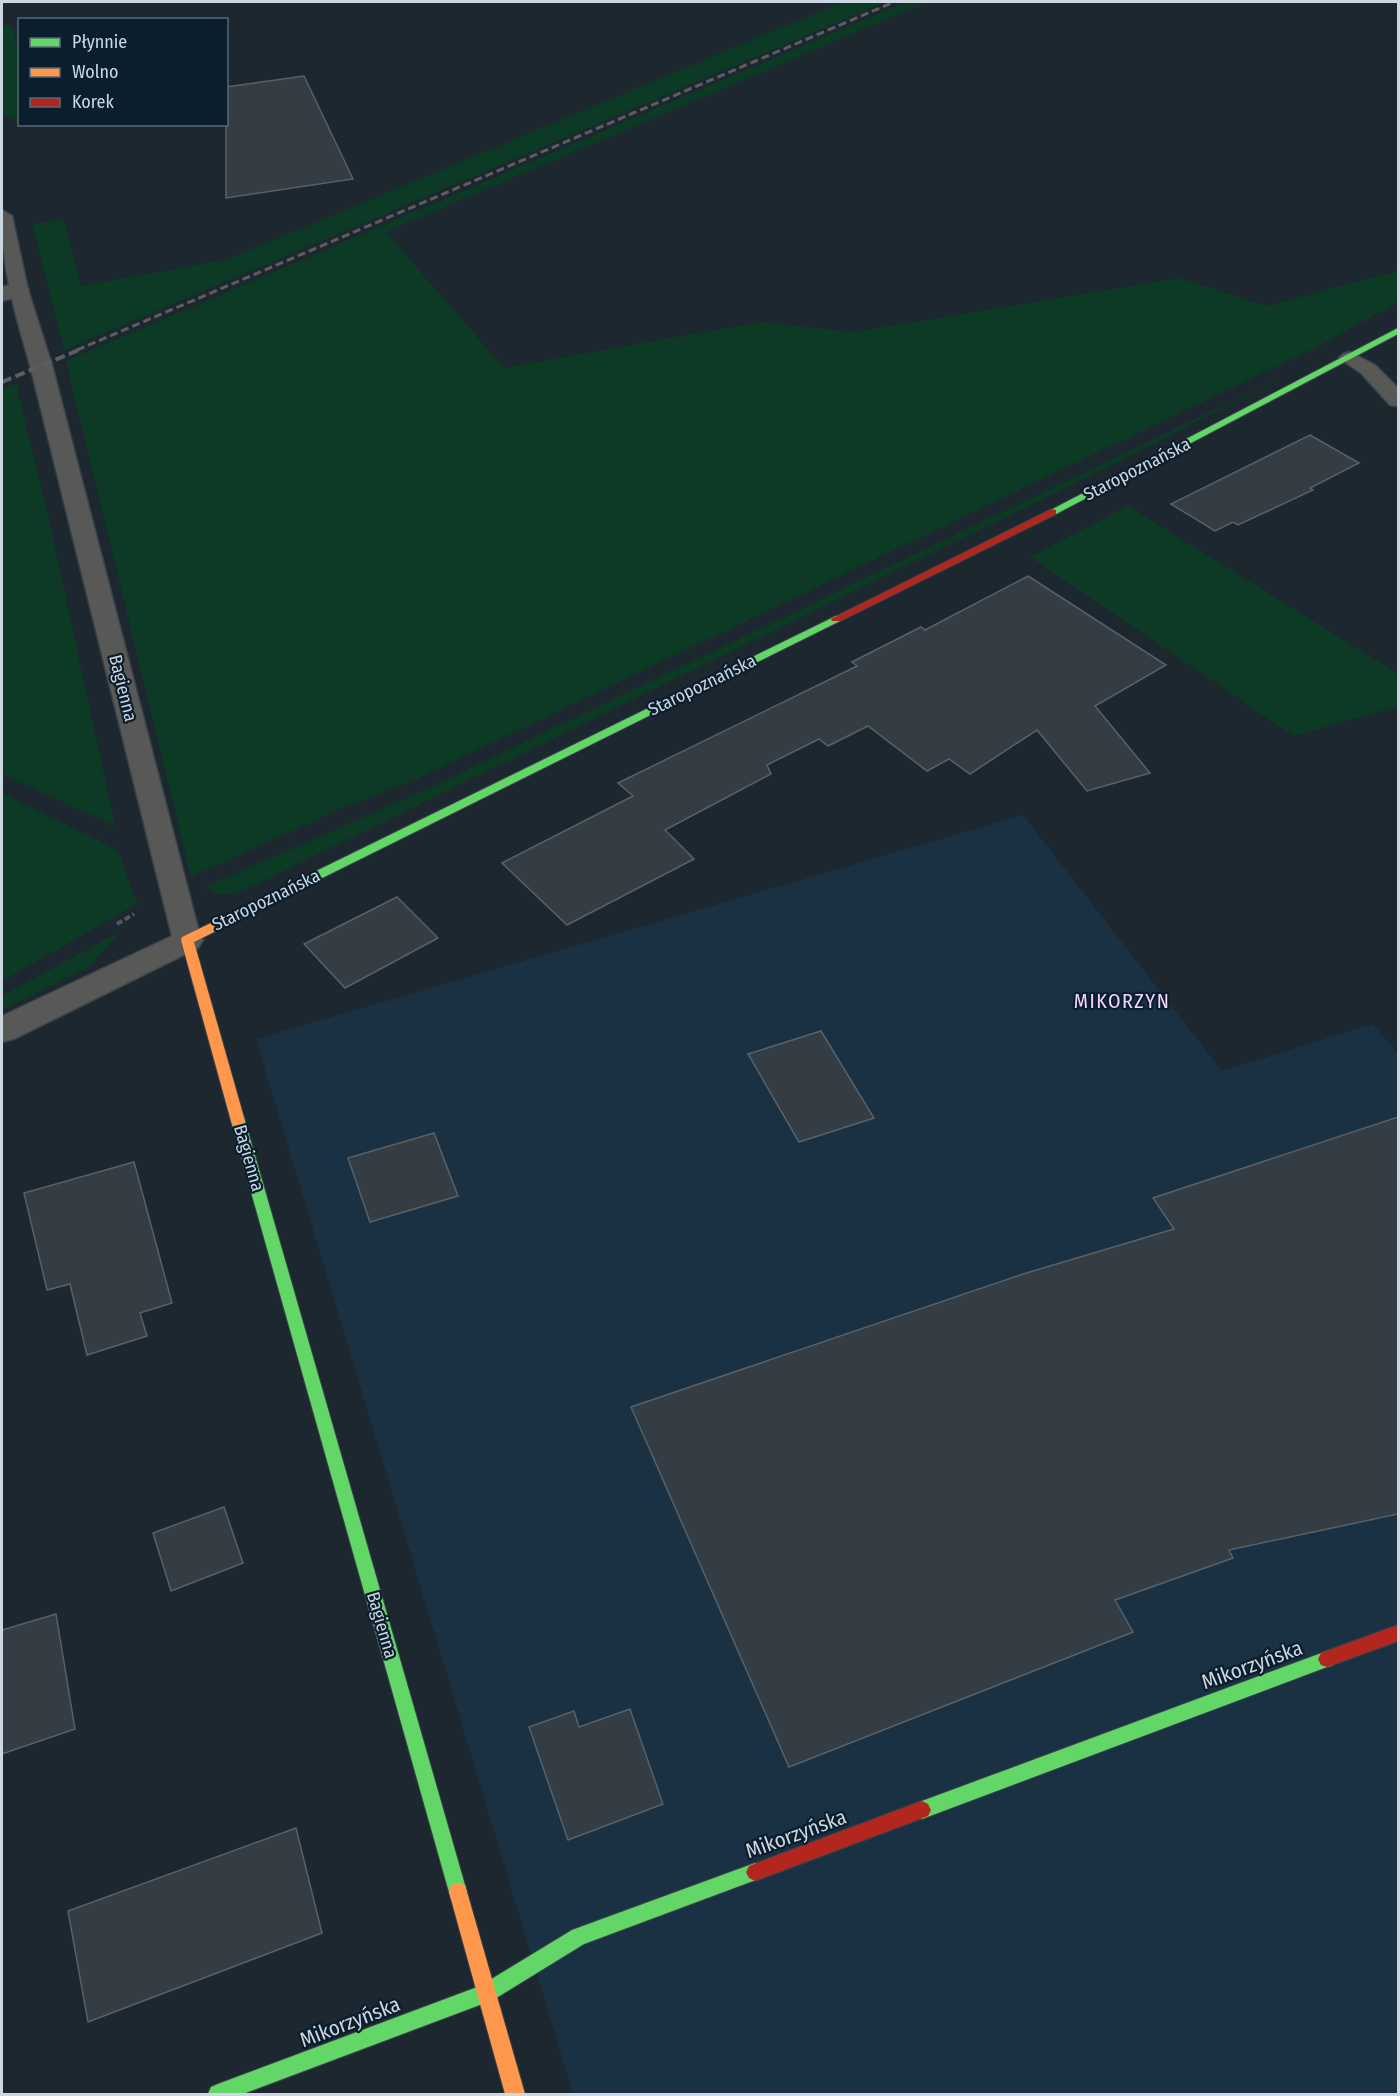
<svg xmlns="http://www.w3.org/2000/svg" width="1400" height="2096" viewBox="0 0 1400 2096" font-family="'Fira Sans Condensed',sans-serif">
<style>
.built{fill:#1a3143}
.green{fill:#0d3a25}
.building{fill:#353d44;stroke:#586168;stroke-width:1.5}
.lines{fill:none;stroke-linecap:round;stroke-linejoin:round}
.lane-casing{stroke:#3b434a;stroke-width:3}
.street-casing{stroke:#3b434a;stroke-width:3}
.fast-casing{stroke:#3b434a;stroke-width:2}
.slow-casing{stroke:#3b434a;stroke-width:2}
.jam-casing{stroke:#3b434a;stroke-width:2}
.path{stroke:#555759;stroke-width:4;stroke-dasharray:6 3;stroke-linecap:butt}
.lane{fill:#585857;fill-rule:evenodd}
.street{fill:#585857;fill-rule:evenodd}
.fast{fill:#63d668;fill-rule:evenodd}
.slow{fill:#ff974d;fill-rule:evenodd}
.jam{fill:#b3261e;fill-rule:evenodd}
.rail-far1{stroke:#5b5d5e;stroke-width:3;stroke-dasharray:8 4;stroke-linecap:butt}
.rail{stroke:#5b5d5e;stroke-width:4;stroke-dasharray:10 4.5;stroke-linecap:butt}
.labels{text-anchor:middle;stroke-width:4.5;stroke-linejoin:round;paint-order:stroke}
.street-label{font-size:18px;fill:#ccd7e1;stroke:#0b1e2d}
.neighbourhood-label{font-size:20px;letter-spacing:1.5px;fill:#f2d5fc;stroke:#0b1e2d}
.near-street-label{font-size:21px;fill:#ccd7e1;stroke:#0b1e2d}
</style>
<rect width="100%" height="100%" fill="#1d272f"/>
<!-- built -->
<path class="built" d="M1023 815 1222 1071 1373 1024 1398 1054V2094H573L256 1039Z"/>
<!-- green -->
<path class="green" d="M843 2H885L64 350 32 224 63 219 81 286 226 260Z
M905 2H927L386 232 504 368 760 322 853 332 1179 278 1266 306 1398 271V302L1317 347 417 779 342 808 191 877 66 361Z
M12 25 19 53V120L2 114V27Z
M1293 372 1108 467 253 886C232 894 226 900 205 887L425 790Z
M16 383 48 515 115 826 2 774V389Z
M1128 506 1398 674V706L1294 736 1030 557Z
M2 793 118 850 137 904 2 981Z
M121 931 89 967 2 1010V996Z"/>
<!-- building -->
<path class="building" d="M304 76 353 179 226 198V87Z
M1310 435 1359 463 1310 488 1313 490 1238 525 1233 522 1215 531 1171 504Z
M1028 576 1166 665 1095 706 1150 773 1087 791 1037 730 970 774 949 759 927 771 868 726 828 746 819 739 767 765 771 774 665 830 694 859 567 925 502 863 633 796 618 783 857 666 852 662 921 627 925 630Z
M397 897 438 938 345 988 304 944Z
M821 1031 874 1118 799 1142 748 1054Z
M1398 1117V1514L1229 1550 1233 1558 1115 1600 1133 1632 789 1767 631 1407 1023 1274 1174 1229 1153 1198Z
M434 1133 458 1196 370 1222 348 1158Z
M134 1162 172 1303 140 1313 147 1336 87 1355 70 1284 47 1290 24 1193Z
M224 1507 243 1563 171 1591 153 1533Z
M56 1614 75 1729 2 1754V1630Z
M630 1709 663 1804 568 1840 529 1727 574 1711 579 1727Z
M296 1828 322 1933 88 2022 68 1911Z"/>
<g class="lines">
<!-- lane casing -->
<g class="lane-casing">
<path id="lane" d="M2 210 12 216 28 290 52 365 201 940 197 947 187 950 177 947 173 940 30 365C15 314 0 263 2 210Z
M1350 352 1375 365 1398 388V406L1390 405 1361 373 1339 358 1343 354Z"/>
</g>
<!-- street casing -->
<g class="street-casing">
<path id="street" d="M18 283 26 285 29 290 26 295 2 301V287Z
M187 929 198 932 203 940 198 948 14 1039 2 1042V1016Z"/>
</g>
<!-- fast casing -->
<g class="fast-casing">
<path id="fast" d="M1398 328V334L1056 514H1048L1047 512Z
M836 616 840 617V621L304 887H296L294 884 296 881Z
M238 1116 243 1117 245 1121 467 1892 465 1899 458 1901 451 1899 449 1892 231 1121 233 1117Z
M1327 1651 1333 1653 1336 1659 1333 1665 1327 1667 922 1819 916 1816 913 1810 916 1804 922 1801Z
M755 1863 761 1866 764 1872 761 1878 584 1944 493 2000 243 2094H208L211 2087 218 2084 480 1986 572 1930Z"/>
</g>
<!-- slow casing -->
<g class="slow-casing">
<path id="slow" d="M300 880 304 881 306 884 304 887 194 942 245 1121 243 1125H233L231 1121 181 940 182 937Z
M458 1883 465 1885 467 1892 525 2094H505L449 1892 451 1885Z"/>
</g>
<!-- jam casing -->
<g class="jam-casing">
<path id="jam" d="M1052 509 1056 510V514L840 621H832L831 619Z
M1398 1625V1641L1327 1667 1321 1665 1318 1659 1321 1653Z
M922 1801 928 1804 931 1810 928 1816 755 1881 749 1878 746 1872 749 1866Z"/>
</g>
<!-- path -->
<path class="path" d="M117 924 134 914"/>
<!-- lane -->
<use href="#lane" class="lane"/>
<!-- street -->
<use href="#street" class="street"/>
<!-- fast -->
<use href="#fast" class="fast"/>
<!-- slow -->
<use href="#slow" class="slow"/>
<!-- jam -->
<use href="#jam" class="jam"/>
<!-- rail-far1 -->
<path class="rail-far1" d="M77 350 894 2"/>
<!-- rail -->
<path class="rail" d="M2 382 81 349"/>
</g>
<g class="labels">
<!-- street labels -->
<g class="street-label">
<text transform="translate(1137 469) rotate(-27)" y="6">Staropoznańska</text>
<text transform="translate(702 685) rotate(-26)" y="6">Staropoznańska</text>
<text transform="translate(123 688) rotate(76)" y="6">Bagienna</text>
<text transform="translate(266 900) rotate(-26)" y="6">Staropoznańska</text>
<text transform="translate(249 1158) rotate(74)" y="6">Bagienna</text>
<text transform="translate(382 1625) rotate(74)" y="6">Bagienna</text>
</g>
<!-- neighbourhood labels -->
<g class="neighbourhood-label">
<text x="1122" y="1008">MIKORZYN</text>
</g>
<!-- near-street labels -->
<g class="near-street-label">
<text transform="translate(1252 1665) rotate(-20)" y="7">Mikorzyńska</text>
<text transform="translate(796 1834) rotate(-20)" y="7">Mikorzyńska</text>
<text transform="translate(350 2022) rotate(-21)" y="7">Mikorzyńska</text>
</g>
</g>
<!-- border -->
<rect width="1400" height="2096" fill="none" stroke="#ccd7e1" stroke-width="6"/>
<!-- legend -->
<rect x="18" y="18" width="210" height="108" fill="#0b1e2d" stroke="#586875" stroke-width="1.5"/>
<rect x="30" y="38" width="30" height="9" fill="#63d668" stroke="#586875" stroke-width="1.5"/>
<text x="72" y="48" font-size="18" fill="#ccd7e1">Płynnie</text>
<rect x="30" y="68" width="30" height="9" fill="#ff974d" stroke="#586875" stroke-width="1.5"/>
<text x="72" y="78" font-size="18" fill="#ccd7e1">Wolno</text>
<rect x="30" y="98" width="30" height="9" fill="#b3261e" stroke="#586875" stroke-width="1.5"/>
<text x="72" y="108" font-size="18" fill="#ccd7e1">Korek</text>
</svg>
